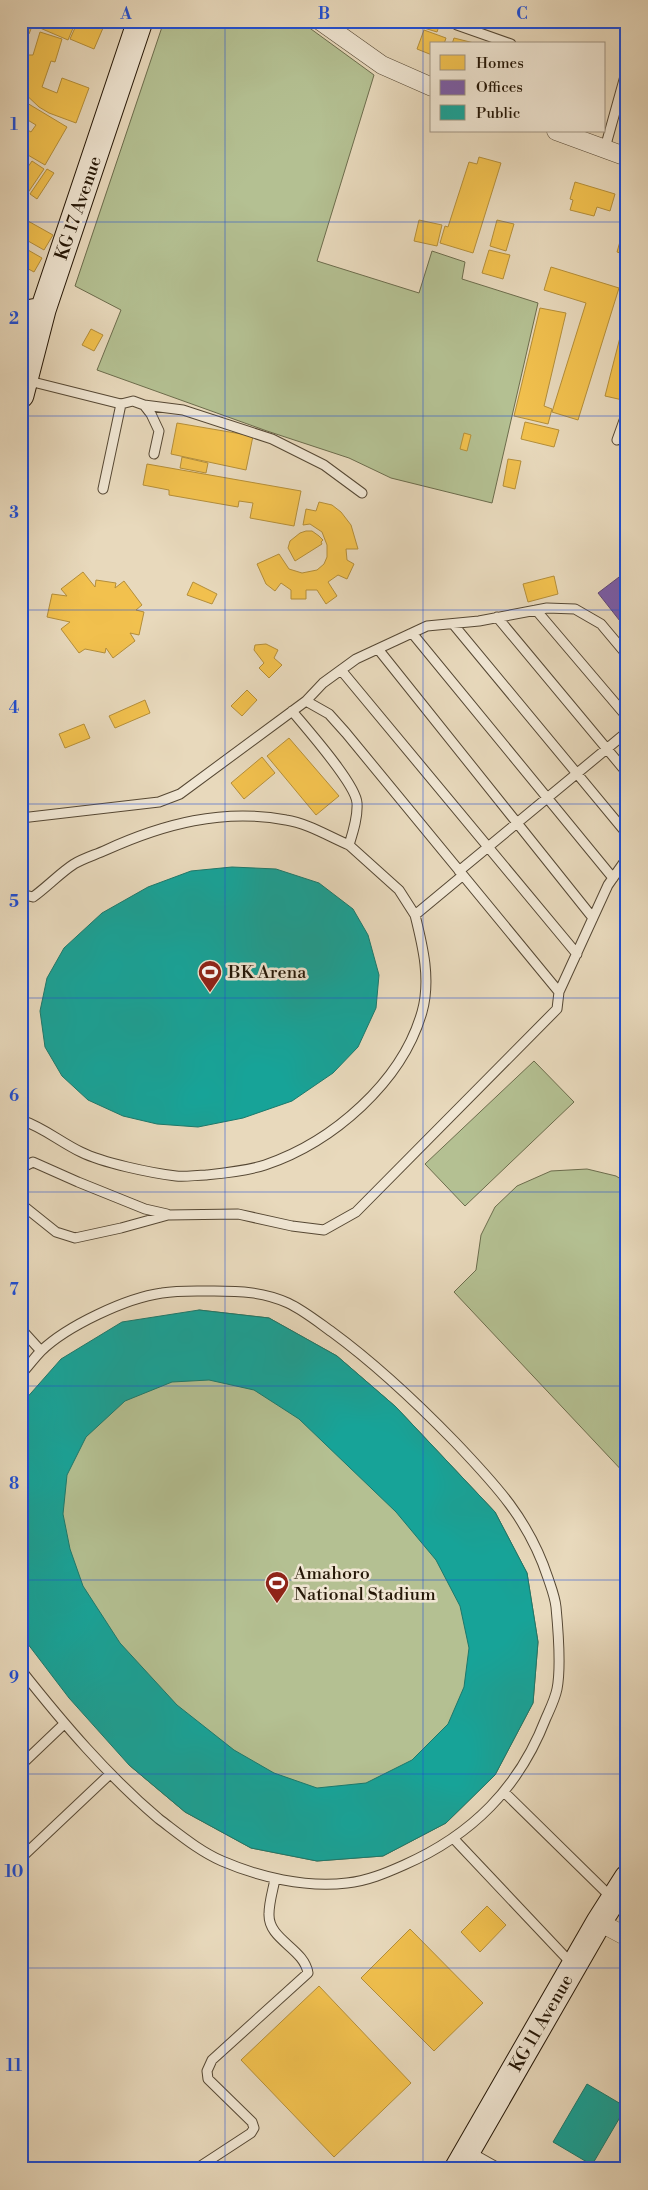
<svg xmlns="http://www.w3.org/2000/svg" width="648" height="2190" viewBox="0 0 648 2190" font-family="'Libre Bodoni',serif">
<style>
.green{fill:#b4c092;stroke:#6c6c4c}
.homes{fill:#f2c14e;stroke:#b48e39}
.offices{fill:#7b5ea7;stroke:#614977}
.public{fill:#17a398;stroke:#1b796c;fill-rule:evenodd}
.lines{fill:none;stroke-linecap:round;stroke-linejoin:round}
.lane-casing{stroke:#564834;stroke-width:11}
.street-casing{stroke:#564834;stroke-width:19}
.secondary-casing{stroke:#251707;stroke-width:27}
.lane{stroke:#f0e6d3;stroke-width:9}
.street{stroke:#f0e6d3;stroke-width:18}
.secondary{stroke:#f0e6d3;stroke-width:25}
.grid{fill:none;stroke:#1d4ed8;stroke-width:1;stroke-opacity:0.55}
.labels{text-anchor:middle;stroke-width:5;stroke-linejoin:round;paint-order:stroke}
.street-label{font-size:18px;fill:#251707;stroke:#f0e6d3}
.poi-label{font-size:18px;fill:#251707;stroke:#f0e6d3;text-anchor:start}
.neatline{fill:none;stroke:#1d4ed8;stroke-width:2}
.grid-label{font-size:16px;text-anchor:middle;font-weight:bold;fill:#1d4ed8}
</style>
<rect width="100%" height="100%" fill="#e8d9bc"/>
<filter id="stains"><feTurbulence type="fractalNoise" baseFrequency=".004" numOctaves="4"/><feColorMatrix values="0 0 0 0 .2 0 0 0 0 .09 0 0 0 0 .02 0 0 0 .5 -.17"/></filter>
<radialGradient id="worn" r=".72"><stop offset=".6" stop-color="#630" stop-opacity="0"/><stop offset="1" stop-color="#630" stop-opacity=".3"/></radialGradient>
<!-- green -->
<path class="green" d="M164 21H300L374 75 317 261 419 293 432 251 465 262 462 279 538 303 492 503 391 478 349 458 267 431 97 370 121 310 75 286Z
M534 1061 574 1102 465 1206 425 1164Z
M587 1169 616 1176 627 1183V1476L454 1292 476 1270 481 1235 495 1207 517 1186 551 1171Z
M199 1310 269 1318 337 1356 396 1407 495 1512 527 1573 538 1642 533 1703 495 1775 446 1823 383 1856 317 1861 251 1848 185 1812 129 1765 21 1408Z"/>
<!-- homes -->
<path class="homes" d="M21 21H34L29 34 21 31Z
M35 21H76L68 40 33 25Z
M78 21H106L94 49 70 39Z
M426 21 439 26 437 32 424 28Z
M573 21H582L580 27 572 25Z
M424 30 446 38 444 44H432V55L417 49Z
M40 32 62 39 55 62 51 61 42 87 57 93 62 78 89 88 76 123 49 113 39 107 21 90V77L27 55H33Z
M454 38 478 44H452Z
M22 100 67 127 45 165 21 151V126L31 132 36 125 21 116Z
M479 157 501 163 473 253 440 243 445 226 448 227 469 162 477 164Z
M32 161 44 169 27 194 21 191V177Z
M47 169 54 173 37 199 30 194Z
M575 182 615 194 610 211 597 207 594 216 570 210 573 200 570 199Z
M627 217V255L617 252Z
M419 220 442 225 437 246 414 241Z
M497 220 514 224 506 251 490 246Z
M28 221 53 235 44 250 21 237V232Z
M21 246 42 258 34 272 21 265Z
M489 250 510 255 503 279 482 273Z
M551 267 619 288 578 420 552 412 586 303 544 290Z
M540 308 566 313 544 406 552 409 548 424 514 416Z
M627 310V401L605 396Z
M91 329 103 335 94 351 82 345Z
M525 422 559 430 554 447 521 439Z
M177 423 253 436 246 470 171 454Z
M464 433 471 435 467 451 460 449Z
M182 457 208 463 206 473 180 468Z
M508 459 521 461 515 489 503 486Z
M147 464 301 491 294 526 250 518 253 503 239 501 238 507 169 495V490L143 485Z
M319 502 332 505 341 512 351 525 358 549H346L347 560 354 564 347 579 338 575 328 582 337 596 326 604 317 590H306V599H291V590L281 583 275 591 266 584 257 564 279 554 289 569 302 573 317 570 324 564 327 557V545L322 532 310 524 303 525 306 509 316 511Z
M306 531H312L319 536 323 540 321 542 322 544 295 561 288 548 290 541 300 533Z
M83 572 95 587 96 580 116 583 115 588 124 581 142 605 136 610 144 612 139 635 130 633 135 641 113 658 106 648 105 653 85 649 79 653 61 629 70 622 47 617 52 594 67 596 61 589Z
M554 576 558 594 528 602 523 584Z
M193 582 217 594 212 604 187 595Z
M266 644 278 650 274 658 282 665 269 678 259 668 264 663 254 650 255 645Z
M247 690 257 700 242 716 231 706Z
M145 700 150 713 115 728 109 716Z
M84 724 90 738 65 748 59 734Z
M289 738 339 796 316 815 267 756Z
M262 757 275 773 244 799 231 783Z
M487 1906 506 1925 480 1952 461 1932Z
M410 1929 483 2003 434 2051 361 1978Z
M319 1986 411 2083 334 2157 241 2060Z"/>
<!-- offices -->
<path class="offices" d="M627 571V630L598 593Z"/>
<!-- public -->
<path class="public" d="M232 867 276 869 319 883 353 909 368 935 379 975 376 1008 358 1047 333 1073 292 1101 243 1118 198 1127 157 1124 123 1116 88 1100 62 1076 45 1047 40 1011 47 978 64 948 102 913 148 887 191 871Z
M199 1310 269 1318 337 1356 396 1407 495 1512 527 1573 538 1642 533 1703 495 1775 446 1823 383 1856 317 1861 251 1848 185 1812 129 1765 69 1698 21 1635V1408L24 1401 61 1359 122 1322ZM209 1380 254 1390 299 1419 396 1512 436 1560 460 1606 469 1648 464 1687 448 1724 412 1760 366 1783 317 1788 274 1773 234 1750 177 1705 120 1643 83 1586 70 1549 63 1514 67 1475 86 1437 125 1401 172 1382Z
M587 2084 626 2107 592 2165 553 2142Z"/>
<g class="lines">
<!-- lane casing -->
<g class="lane-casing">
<path id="lane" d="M453 21 457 25 511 44
M605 148 627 69
M25 380 121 404 103 489
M121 404 133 401 144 405 151 414 159 431 154 454
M144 405 183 410 272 439 324 465 362 493
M617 440 627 412
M536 610 627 717
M497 617 627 773
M453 624 627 834
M412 633 613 878
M378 649 593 918
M341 670 577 954
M306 701 323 683 356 659 427 626 479 621 547 608 575 609 601 624 627 655
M292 711C306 728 356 784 357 803 358 817 353 832 349 845L399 890 415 915
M21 818 159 802 180 794 306 701 329 714 346 733 559 992 557 1009 356 1212 324 1230 292 1226 238 1214 168 1215 121 1228 75 1238 56 1232 21 1204
M459 871 627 732
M21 894 33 897C47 887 60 873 74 864 84 858 95 855 106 850 163 824 223 808 286 820 307 823 330 837 349 845
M559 992 608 885 627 858
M21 1120C43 1127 60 1142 81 1152 103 1163 151 1173 176 1176 186 1177 196 1175 206 1175 225 1173 247 1171 265 1165 333 1142 402 1082 422 1012 431 980 423 947 415 915L462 876
M21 1168 33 1162 78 1182 145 1209 167 1214
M21 1329 41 1351
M21 1374C28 1367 34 1358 41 1351 67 1326 126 1298 162 1293 179 1290 197 1291 214 1291 240 1291 264 1292 288 1303 303 1310 318 1322 332 1332 377 1365 417 1403 455 1442 496 1485 529 1520 548 1578 551 1587 555 1597 556 1607 558 1628 561 1669 557 1689 555 1699 550 1709 546 1718 519 1788 472 1835 404 1865 386 1873 367 1881 347 1883 305 1888 259 1877 222 1861 199 1851 179 1834 159 1819 107 1775 63 1723 21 1670
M21 1765 64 1724
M504 1792 613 1899
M454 1839 572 1964
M21 1858 110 1774
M468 2151 500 2169
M196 2169 251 2133 254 2128 252 2122 208 2079 207 2071 212 2060 308 1973C304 1948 268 1940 269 1914 269 1902 273 1890 275 1879"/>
</g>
<!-- street casing -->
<g class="street-casing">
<path id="street" d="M320 21 382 65 432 87
M556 131 627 157
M599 1922 627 1937"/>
</g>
<!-- secondary casing -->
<g class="secondary-casing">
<path id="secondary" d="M21 314 43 310
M21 395 43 310 140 21
M457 2169 599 1922 627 1878"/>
</g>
<!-- lane -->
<use href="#lane" class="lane"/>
<!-- street -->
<use href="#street" class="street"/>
<!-- secondary -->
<use href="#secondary" class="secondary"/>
</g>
<!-- grid -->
<path class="grid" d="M225 21V2169M423 21V2169M21 222H627M21 416H627M21 610H627M21 804H627M21 998H627M21 1192H627M21 1386H627M21 1580H627M21 1774H627M21 1968H627"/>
<!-- icons -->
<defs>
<g id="stadium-pin" transform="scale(1.25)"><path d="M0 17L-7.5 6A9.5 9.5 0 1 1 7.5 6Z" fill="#8f2418" stroke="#f0e6d3"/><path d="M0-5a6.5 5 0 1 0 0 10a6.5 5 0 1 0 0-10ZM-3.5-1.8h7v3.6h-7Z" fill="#fff"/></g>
</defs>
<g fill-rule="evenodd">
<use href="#stadium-pin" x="210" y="972"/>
<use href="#stadium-pin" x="277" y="1583"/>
</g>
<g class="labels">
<!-- street labels -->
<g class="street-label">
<text transform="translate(78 208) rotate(-71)" y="6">KG 17 Avenue</text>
<text transform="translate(541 2023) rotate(-60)" y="6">KG 11 Avenue</text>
</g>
<!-- poi labels -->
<g class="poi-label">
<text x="228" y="978">BK Arena</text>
<text x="294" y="1579">Amahoro<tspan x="294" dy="21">National Stadium</tspan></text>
</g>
</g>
<!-- margin -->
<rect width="648" height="2190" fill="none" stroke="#e8d9bc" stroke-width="55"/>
<!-- legend -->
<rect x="430" y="42" width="175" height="90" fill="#f0e6d3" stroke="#9f9381"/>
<rect x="440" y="55" width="25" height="15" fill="#f2c14e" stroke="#9f9381"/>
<text x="476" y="68" font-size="15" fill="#251707">Homes</text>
<rect x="440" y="80" width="25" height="15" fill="#7b5ea7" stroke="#9f9381"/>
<text x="476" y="92" font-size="15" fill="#251707">Offices</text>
<rect x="440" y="105" width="25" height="15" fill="#17a398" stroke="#9f9381"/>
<text x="476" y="118" font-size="15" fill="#251707">Public</text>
<rect x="28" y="28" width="592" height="2134" class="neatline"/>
<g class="grid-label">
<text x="126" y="19">A</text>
<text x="324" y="19">B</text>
<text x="522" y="19">C</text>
<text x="14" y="130">1</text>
<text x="14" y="324">2</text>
<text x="14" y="518">3</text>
<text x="14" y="713">4</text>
<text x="14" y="907">5</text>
<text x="14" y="1101">6</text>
<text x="14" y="1295">7</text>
<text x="14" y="1489">8</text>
<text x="14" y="1683">9</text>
<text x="14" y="1877">10</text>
<text x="14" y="2071">11</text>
</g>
<rect width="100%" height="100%" filter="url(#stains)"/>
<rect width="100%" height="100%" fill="url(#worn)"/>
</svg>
